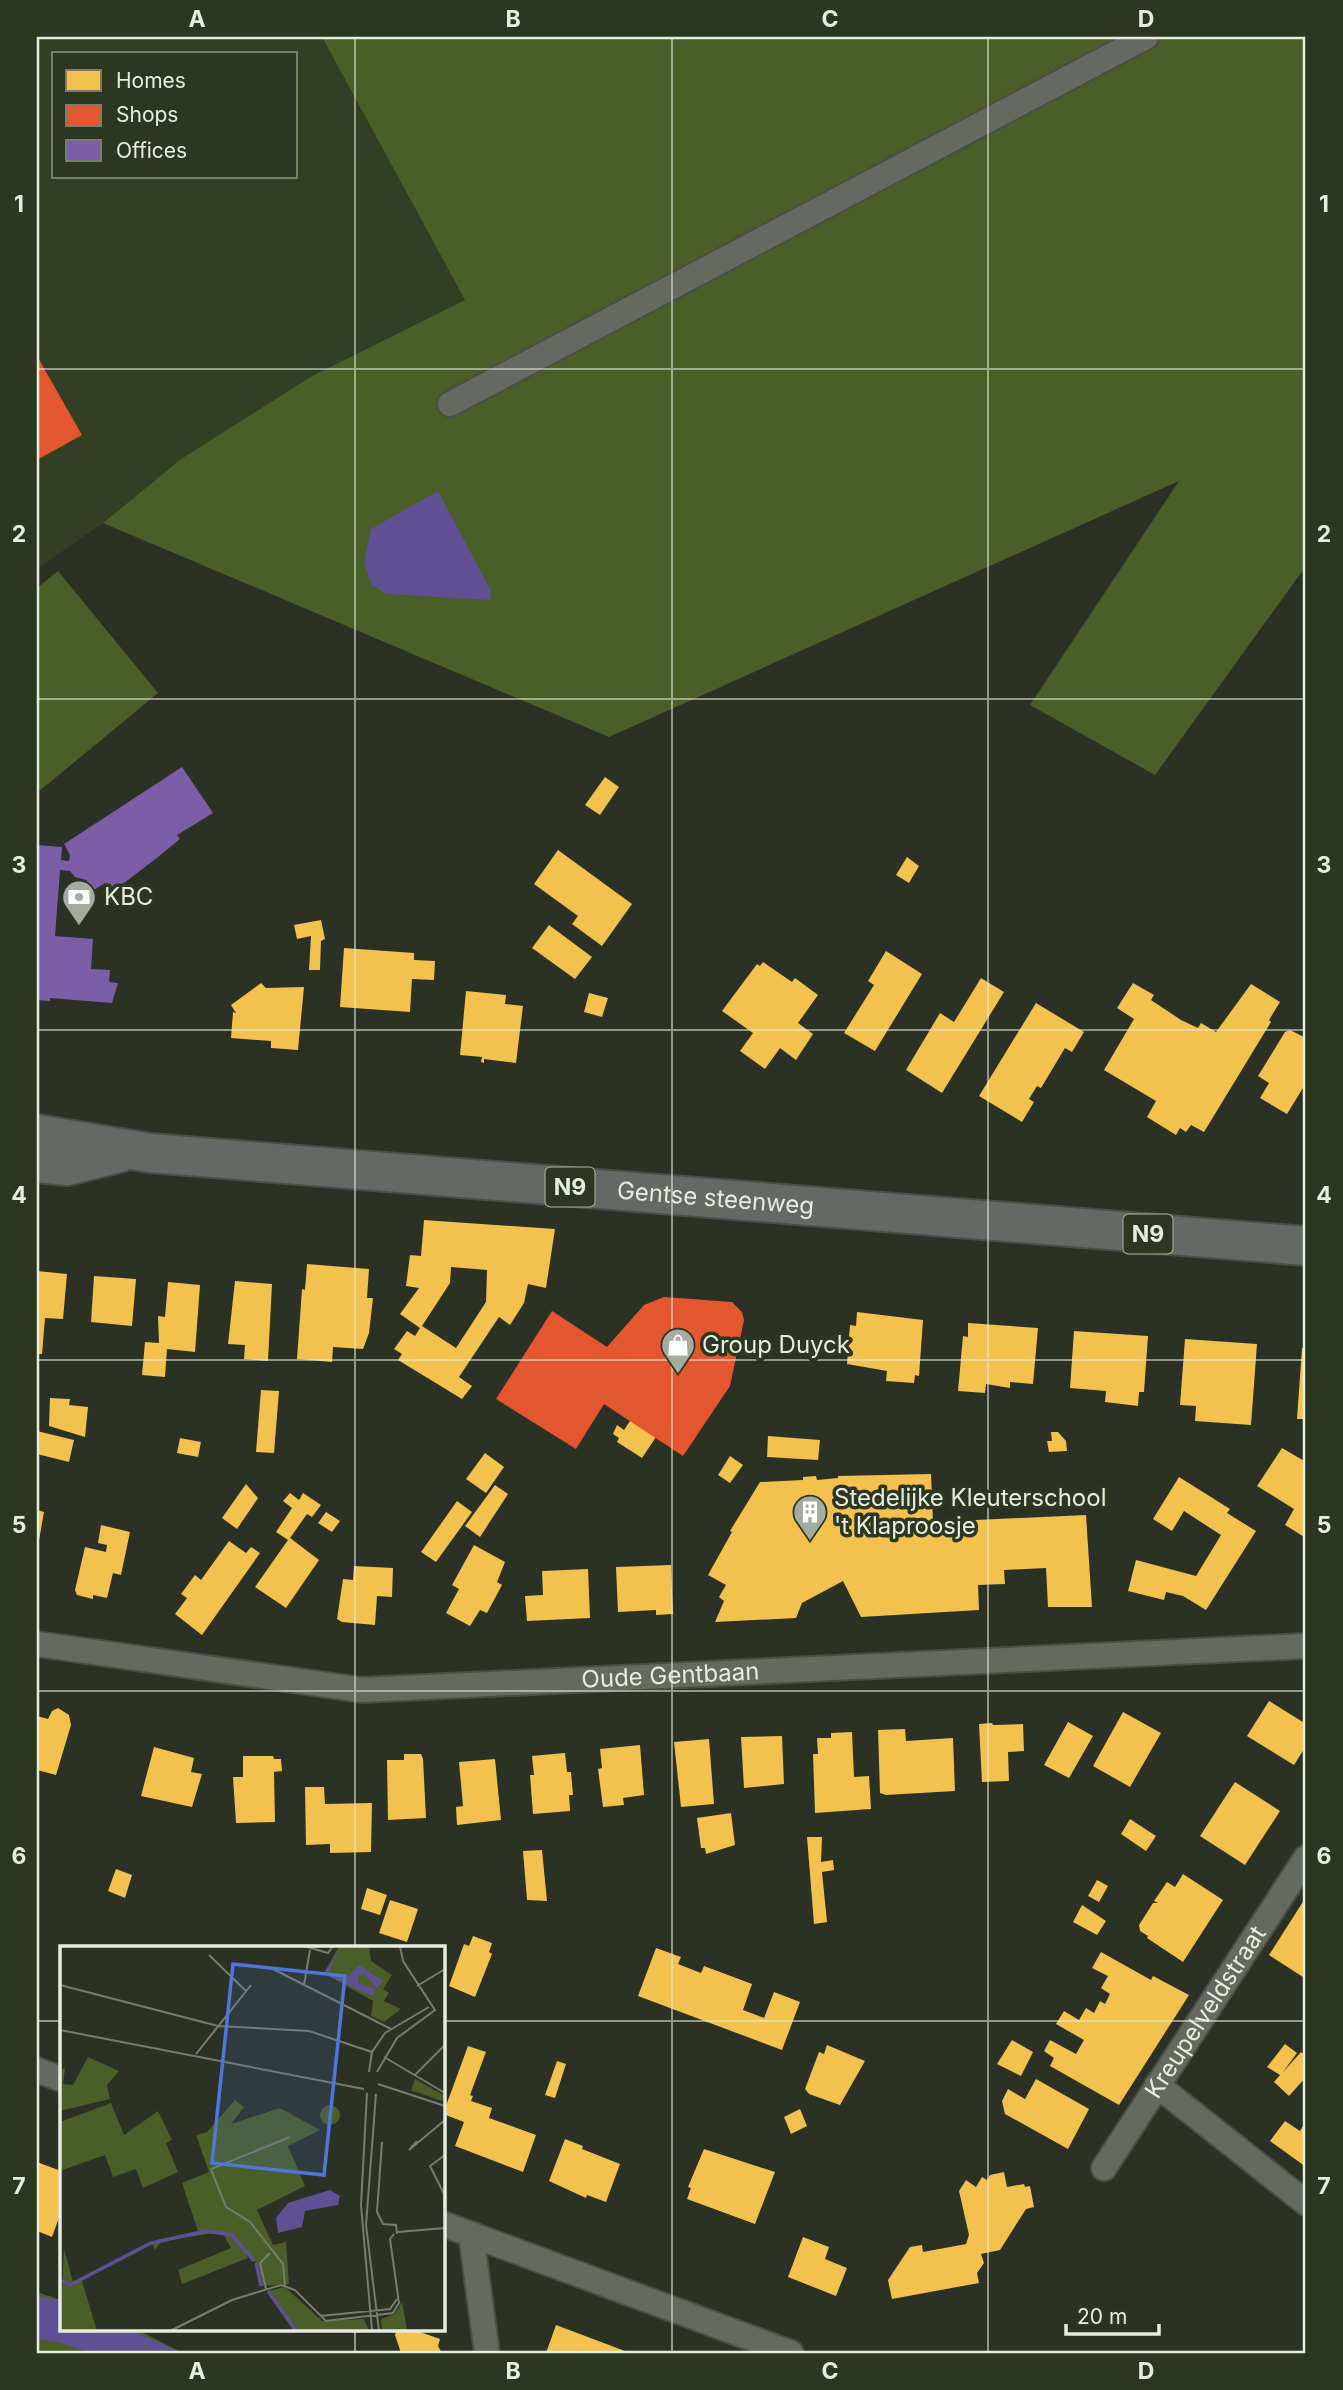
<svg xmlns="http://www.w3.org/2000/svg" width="1343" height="2390" viewBox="0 0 1343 2390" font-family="Inter,sans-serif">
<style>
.built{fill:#333e23;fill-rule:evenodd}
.green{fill:#495f27}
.water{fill:#5f5094}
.homes{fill:#f2c14e;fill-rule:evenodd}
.shops{fill:#e4572e}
.offices{fill:#7b5ea7}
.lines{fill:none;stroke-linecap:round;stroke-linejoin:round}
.street-casing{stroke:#4a4f45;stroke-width:28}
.primary-casing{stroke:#4a4f45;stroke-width:42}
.street{stroke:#656a60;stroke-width:24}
.primary{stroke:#656863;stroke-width:38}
.grid{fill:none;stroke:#e6eddf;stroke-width:2;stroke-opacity:0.55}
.labels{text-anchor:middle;stroke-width:7;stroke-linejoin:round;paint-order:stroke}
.shield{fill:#2c3620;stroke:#aeb6a6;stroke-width:2}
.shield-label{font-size:23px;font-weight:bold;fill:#e6eddf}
.poi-label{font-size:24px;fill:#e6eddf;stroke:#2c3620;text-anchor:start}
.street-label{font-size:24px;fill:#e6eddf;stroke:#2c3620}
.inset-river{fill:none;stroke:#5f5094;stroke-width:3.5}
.inset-road{fill:none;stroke:#767c6f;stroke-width:2}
.view{fill:#4f76da;fill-opacity:0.15;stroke:#4f76da;stroke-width:3.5}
.inset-edge{fill:none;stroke:#e6eddf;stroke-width:3.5}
.neatline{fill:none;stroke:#e6eddf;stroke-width:2.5}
.grid-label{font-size:23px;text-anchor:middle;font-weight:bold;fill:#e6eddf}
</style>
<rect width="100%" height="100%" fill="#2b3125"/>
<!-- built -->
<path class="built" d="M37 37H322L465 300 312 376 181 459 103 523 37 569ZM54 54H296V177H54Z"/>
<!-- green -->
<path class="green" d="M322 37H1306V566L1155 775 1030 705 1179 481 609 737 103 523 181 459 312 376 465 300Z
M58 571 158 693 37 793V588Z
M37 2292 61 2300V2329H136L183 2353H37Z"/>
<!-- water -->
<path class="water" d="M438 491 490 589 491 600 386 594 371 584 364 563 371 529Z
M37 2296 61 2300V2329H128L183 2353H91L58 2342 37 2339Z"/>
<!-- homes -->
<path class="homes" d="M605 777 619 787 600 815 585 805Z
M558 850 632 904 602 946 572 924 578 916 534 884Z
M907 857 919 866 909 883 896 875Z
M321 920 325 939 321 941 320 970H309L311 936 297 939 294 925Z
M549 925 592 957 575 979 532 948Z
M344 948 414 953V960L435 961 434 980 412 979 410 1012 340 1007Z
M886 951 922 974 875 1051 844 1033 874 985 868 981Z
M763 962 792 982 795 978 818 995 798 1023 813 1034 796 1060 780 1048 765 1069 740 1051 753 1033 722 1011 757 964 760 966Z
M981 978 1004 992 942 1093 906 1070 940 1013 954 1022Z
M261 983 266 988 304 987 298 1050 271 1048V1041L231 1038 233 1012 236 1013 231 1005Z
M1133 983 1154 995 1151 1000 1181 1020 1198 1028 1201 1023 1216 1032 1251 984 1280 1002 1269 1020 1271 1022 1204 1132 1191 1125 1186 1132 1180 1128 1176 1135 1147 1117 1156 1101 1104 1070 1134 1019 1117 1008Z
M466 991 506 995 505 1004 523 1006 516 1063 484 1059V1063L481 1062 482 1057 460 1055Z
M589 993 608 998 602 1017 584 1012Z
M1036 1003 1084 1032 1072 1052 1065 1048 1041 1088 1037 1086 1029 1099 1034 1102 1022 1122 979 1096Z
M1290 1030 1306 1038V1083L1287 1114 1260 1098 1269 1083 1258 1076 1285 1032Z
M424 1220 555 1229 546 1288 528 1284 524 1303 510 1325 499 1317 459 1377 472 1386 462 1399 398 1360 402 1354 394 1349 407 1331 415 1336 420 1328 400 1314 419 1288 406 1286 410 1255 421 1256ZM451 1267 487 1270 486 1302 456 1348 422 1326 450 1283Z
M307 1264 369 1269 367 1298H373L369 1333 363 1349 333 1347 332 1362 297 1359 302 1289 305 1290Z
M37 1271 67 1274 63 1319 45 1318 42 1354H37Z
M94 1276 136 1279 132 1326 91 1322Z
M235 1281 272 1284 268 1361 244 1359 245 1345 228 1344Z
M168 1282 200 1285 195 1352 167 1349 165 1377 142 1375 145 1342 159 1343 158 1316 165 1317Z
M857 1312 923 1320 919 1376 915 1375 914 1383 886 1381 887 1371 847 1364 850 1325 856 1326Z
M968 1323 1038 1328 1033 1384 1010 1382V1388L986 1384 985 1393 958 1391 963 1336 968 1337Z
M1074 1331 1148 1336 1144 1392H1139L1138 1406 1105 1402 1106 1391 1070 1388Z
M1185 1339 1257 1344 1251 1425 1195 1421 1196 1406 1180 1405Z
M1302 1348H1306V1419H1297Z
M261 1390 279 1391 274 1453 256 1452Z
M50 1398 70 1399 69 1405 88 1407 85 1437 49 1426Z
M630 1421 656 1437 642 1458 617 1442 619 1438 613 1434 617 1425 624 1430Z
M37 1431 74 1440 69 1462 37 1454Z
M1051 1432H1058L1066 1441 1067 1451 1049 1452 1047 1441H1052Z
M768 1436 820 1440 818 1460 767 1457Z
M180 1438 201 1442 198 1457 177 1453Z
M1282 1448 1306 1462V1538L1285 1525 1294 1509 1257 1486Z
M485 1453 504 1467 486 1493 466 1479Z
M730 1456 743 1465 730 1483 718 1475Z
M931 1474 933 1522 1086 1515 1092 1607H1048L1046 1568 1004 1570 1005 1584 978 1585 979 1610 861 1617 843 1581 802 1603 796 1618 715 1622 724 1601 719 1597 726 1585 708 1575 732 1532 730 1531 760 1482 803 1480V1477L816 1476 817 1480 838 1478V1476Z
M1179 1477 1230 1509 1227 1513 1256 1531 1206 1610 1183 1596 1166 1592 1164 1600 1128 1591 1136 1560 1196 1576 1221 1535 1184 1511 1172 1531 1153 1519Z
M246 1484 258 1498 237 1529 222 1518Z
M495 1485 508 1494 480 1537 465 1526Z
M290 1493 299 1500 303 1493 321 1505 312 1517 307 1514 290 1538 319 1560 286 1608 255 1587 288 1540 276 1532 292 1508 283 1501Z
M457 1501 472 1512 436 1562 421 1552Z
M37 1510 44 1512 38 1546H37Z
M326 1512 340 1521 332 1532 318 1523Z
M101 1525 130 1532 121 1575 113 1573 107 1598 93 1595V1599L77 1595 75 1590 85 1547 106 1552 107 1545 98 1543Z
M229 1541 246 1553 251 1547 260 1553 202 1635 175 1614 187 1598 181 1594 195 1575 201 1580Z
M474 1545 505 1562 497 1582 502 1585 487 1613 480 1610 470 1626 446 1613 459 1589 452 1585Z
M671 1565 673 1614 656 1615V1610L618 1612 616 1567Z
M354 1566 393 1568 392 1597 377 1596 375 1625 342 1622 337 1619 343 1579 353 1580Z
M588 1569 590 1618 527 1621 525 1596 543 1595 542 1571Z
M1269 1701 1306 1724V1746L1294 1765 1247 1736Z
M58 1708 69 1715 71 1725 56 1775 37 1770V1716L48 1719 52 1711Z
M1123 1712 1161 1733 1130 1787 1093 1766Z
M1068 1722 1093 1736 1069 1778 1044 1765Z
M992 1723 993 1725 1023 1724 1024 1751 1008 1752 1009 1781 982 1782 979 1724Z
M905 1729 906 1741 953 1738 955 1791 886 1795 880 1793 878 1730Z
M852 1732 854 1777 869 1776 871 1809 815 1813 813 1754H818L817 1738H831V1733Z
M782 1736 784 1784 744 1788 741 1737Z
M709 1739 714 1804 681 1807 674 1742Z
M640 1745 644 1795 623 1798 624 1805 603 1807 598 1769 602 1768 600 1749Z
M154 1747 194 1758 191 1772 202 1774 192 1807 141 1796Z
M565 1753 567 1772H571L573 1795H569L570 1811 533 1814 530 1775H534L532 1756Z
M404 1754H421L423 1759 426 1818 388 1820 387 1760H404Z
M243 1756H273L274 1759H281L282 1771 274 1772 275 1822 236 1823 233 1777H243Z
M495 1759 501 1820 457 1825 456 1807 463 1806 459 1762Z
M1235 1782 1280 1811 1245 1865 1200 1836Z
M305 1787H324L325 1804 372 1803 371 1852 330 1853V1844L306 1845Z
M731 1813 735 1845 706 1854 705 1848H701L697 1818Z
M1130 1819 1156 1836 1146 1851 1121 1834Z
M807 1837H822L821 1862 833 1860 834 1870 822 1872 827 1922 814 1924Z
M542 1850 547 1901 527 1900 523 1851Z
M116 1869 132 1875 125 1898 108 1891Z
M1183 1874 1223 1900 1183 1962 1147 1938 1148 1936 1140 1931 1139 1925 1153 1903H1158L1154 1901 1167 1882 1175 1887Z
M1097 1880 1108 1886 1099 1902 1088 1896Z
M367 1888 387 1895 380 1915 361 1909Z
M1306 1897V1979L1269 1955Z
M390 1900 418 1909 407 1942 379 1933Z
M1082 1905 1106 1921 1097 1935 1073 1922Z
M473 1936 492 1943 489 1952 492 1954 475 1997 449 1986 464 1944 469 1946Z
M656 1948 681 1957 678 1964 701 1973 704 1966 752 1984 743 2010 764 2018 774 1992 800 2002 782 2050 638 1996Z
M1101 1952 1151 1980 1153 1976 1189 1995 1119 2105 1050 2066 1054 2058 1044 2051 1050 2040 1076 2054 1084 2040 1056 2024 1064 2011 1079 2020 1086 2008 1094 2013 1100 2001 1105 2004 1110 1994 1101 1988 1108 1976 1092 1968Z
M1012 2040 1033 2052 1021 2076 997 2064Z
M1285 2044 1297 2053 1283 2072 1301 2052 1306 2056V2077L1289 2096 1274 2082 1280 2075 1267 2067Z
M827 2045 865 2061 840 2105 809 2094 805 2089 819 2052 824 2054Z
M468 2046 486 2052 470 2095 473 2096 471 2101 492 2108 489 2118 536 2135 523 2172 455 2146 464 2122 443 2114Z
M557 2061 566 2064 555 2098 545 2095Z
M1036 2079 1089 2109 1068 2149 1005 2114 1002 2101 1008 2089 1025 2099Z
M800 2109 807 2126 791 2134 784 2117Z
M1285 2121 1300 2131 1306 2121V2167L1270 2141Z
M565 2139 583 2146 582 2149 620 2164 606 2202 587 2195 586 2198 549 2181Z
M704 2149 775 2172 755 2224 687 2199 691 2188 688 2187Z
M37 2162 61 2171V2212L52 2237 37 2231Z
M1004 2172 1007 2187 1024 2184 1025 2187 1030 2186 1034 2207 1026 2209 1000 2250 981 2254 984 2263 977 2273 979 2283 892 2299 888 2280 910 2247 922 2245 923 2252 966 2244 969 2235 959 2191 966 2180 976 2187 982 2177 987 2180 990 2175Z
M803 2237 829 2247 825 2259 847 2268 836 2296 788 2277Z
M556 2325 625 2351V2353H546Z
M397 2329H421L420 2332 440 2339 438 2346 442 2353H401L395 2335Z"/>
<!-- shops -->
<path class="shops" d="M37 356 82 435 37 460Z
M664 1297 732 1302 742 1312 744 1320 730 1386 683 1456 604 1404 576 1449 496 1399 552 1311 607 1347 644 1305Z"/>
<!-- offices -->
<path class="offices" d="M182 767 213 813 177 835 180 839 158 857 111 893 105 883 94 890 86 880 75 877 70 871 60 870 55 936 93 939 91 969 110 970 109 982 118 983 112 1003 50 998V1001L37 1000V845L62 847 61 860 69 861 70 855 64 844Z"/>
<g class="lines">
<!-- street casing -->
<g class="street-casing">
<g id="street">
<path d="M450 404 1146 37"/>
<path id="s1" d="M37 1644 362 1690 1306 1646"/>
<path d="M37 2070 61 2079"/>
<path d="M1157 2085 1306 2203"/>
<path id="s2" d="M1104 2168 1306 1858"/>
<path d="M443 2224 791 2353"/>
<path d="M471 2234 487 2353"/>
</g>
</g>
<!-- primary casing -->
<g class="primary-casing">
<g id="primary">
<path id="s3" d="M37 1134 150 1153 1306 1246"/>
<path d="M37 1163 67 1166 119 1153"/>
</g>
</g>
<!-- street -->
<use href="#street" class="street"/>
<!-- primary -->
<use href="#primary" class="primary"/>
</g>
<!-- grid -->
<path class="grid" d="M355 37V1947M672 37V2353M988 37V2353M37 369H1306M37 699H1306M37 1030H1306M37 1360H1306M37 1691H1306M37 2021H61M443 2021H1306M355 2329V2353"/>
<!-- icons -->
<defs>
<g id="bank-pin" transform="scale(1.75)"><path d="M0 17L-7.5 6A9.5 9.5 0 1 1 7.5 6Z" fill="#a5ab9e" stroke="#2c3620"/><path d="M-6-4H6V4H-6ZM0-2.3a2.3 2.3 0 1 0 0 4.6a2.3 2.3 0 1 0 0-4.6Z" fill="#fff"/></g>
<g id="shop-pin" transform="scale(1.75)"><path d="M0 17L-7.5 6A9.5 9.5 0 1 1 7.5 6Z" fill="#a5ab9e" stroke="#2c3620"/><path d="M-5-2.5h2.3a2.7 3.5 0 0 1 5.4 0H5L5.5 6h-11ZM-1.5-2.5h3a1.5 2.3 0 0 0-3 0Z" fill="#fff"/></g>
<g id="building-pin" transform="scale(1.75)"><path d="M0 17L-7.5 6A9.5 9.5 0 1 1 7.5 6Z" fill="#a5ab9e" stroke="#2c3620"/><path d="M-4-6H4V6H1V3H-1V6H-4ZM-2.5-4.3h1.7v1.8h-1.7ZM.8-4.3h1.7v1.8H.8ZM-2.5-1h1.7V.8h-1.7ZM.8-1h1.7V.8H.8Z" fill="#fff"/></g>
</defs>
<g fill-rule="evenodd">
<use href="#bank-pin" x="79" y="897"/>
<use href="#shop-pin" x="678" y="1345"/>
<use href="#building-pin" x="810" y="1512"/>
</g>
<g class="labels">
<!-- shield labels -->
<g class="shield">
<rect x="545.5" y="1167.5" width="49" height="39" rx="5"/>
<rect x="1123.5" y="1214.5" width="49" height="39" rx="5"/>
</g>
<g class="shield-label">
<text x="570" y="1195">N9</text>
<text x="1148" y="1242">N9</text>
</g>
<!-- poi labels -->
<g class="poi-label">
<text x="104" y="905">KBC</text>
<text x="702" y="1353">Group Duyck</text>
<text x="834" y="1506">Stedelijke Kleuterschool<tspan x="834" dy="28">'t Klaproosje</tspan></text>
</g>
<!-- street labels -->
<g class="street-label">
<text dy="8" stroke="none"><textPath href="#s3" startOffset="682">Gentse steenweg</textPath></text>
<text dy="8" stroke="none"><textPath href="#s1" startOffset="637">Oude Gentbaan</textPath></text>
<text dy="8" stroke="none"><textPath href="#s2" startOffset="186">Kreupelveldstraat</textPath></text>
</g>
</g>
<!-- overview -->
<g transform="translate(60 1946)">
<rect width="385" height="385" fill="#2b3125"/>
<path d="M279 0H309L311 15 332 29 323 43 329 47 324 55 341 63 324 76 311 70 313 55 264 27ZM28 111 59 125 47 139 50 153 0 165V122L5 123 3 138 13 139ZM355 133 383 149 385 156 351 144ZM175 154 184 161 171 178 220 162 260 184 228 200 245 240 197 264 213 299 226 296 229 338 201 340 196 317 181 300 188 312 122 338 118 324 171 302 162 286 102 295 95 304 92 296 138 285 122 237 149 226 136 189 147 186ZM51 157 64 189 98 165 112 194 106 197 118 226 83 242 76 223 53 231 45 209 0 225V176ZM260 169a10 10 0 1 1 20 0a10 10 0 1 1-20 0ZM4 303 13 336 21 332 37 385H0ZM225 341 262 375 304 373 309 385H235L208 345ZM342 356 347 384 360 385H322L321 373 335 368Z" fill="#495f27"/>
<path d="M280 2 268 27 285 34 299 19 323 35 317 42 304 28 298 30V37L316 43 313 50 264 28ZM270 244 280 250 278 259 245 265 242 281 218 287 216 272 228 257Z" fill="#5f5094"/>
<path class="inset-river" d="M196 317 201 340M0 334 10 339 91 297 146 285 172 289 194 315M208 345 236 385"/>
<path class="inset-road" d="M244 0 268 7 273 0M149 9 186 45M213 23 331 83M0 39 158 80 249 85 312 106M244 39 250 4M357 40 385 23M0 84 304 143M136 108 191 39M324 111 385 147M309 126 312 106 325 87 369 61M317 126 337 92 375 64 343 15 340 0M355 129 385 99M318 138 385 160M307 147 301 259 312 385M316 148 306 279 319 385M357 195 349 204 385 174M322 196 317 266 323 278 336 279 337 288M385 209 370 220 384 248 385 275M338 286 385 282M225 340 223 318 190 276 166 261 151 223 230 191M206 343 200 317 210 307M260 370 330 363 337 353M110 385 172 354 221 339 235 344 266 375 333 367 339 357 330 293 334 288"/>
<path class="view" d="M173 18 285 30 264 229 152 217Z"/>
<rect width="385" height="385" class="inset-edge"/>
</g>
<!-- border -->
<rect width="1343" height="2390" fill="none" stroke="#2c3620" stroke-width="77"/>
<!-- legend -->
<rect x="52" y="52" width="245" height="126" fill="#2c3620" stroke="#767f6c" stroke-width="2"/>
<rect x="66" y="70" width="35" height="21" fill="#f2c14e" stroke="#767f6c" stroke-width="2"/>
<text x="116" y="88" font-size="21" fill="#e6eddf">Homes</text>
<rect x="66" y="105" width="35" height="21" fill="#e4572e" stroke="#767f6c" stroke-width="2"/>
<text x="116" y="122" font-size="21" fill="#e6eddf">Shops</text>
<rect x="66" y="140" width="35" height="21" fill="#7b5ea7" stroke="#767f6c" stroke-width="2"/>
<text x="116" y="158" font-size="21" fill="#e6eddf">Offices</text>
<!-- scale -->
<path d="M1066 2324v10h93v-10" fill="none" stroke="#e6eddf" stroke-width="3.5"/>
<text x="1077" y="2324" font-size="21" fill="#e6eddf" stroke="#2c3620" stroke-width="5" paint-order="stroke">20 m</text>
<rect x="38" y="38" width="1266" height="2314" class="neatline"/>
<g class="grid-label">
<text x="197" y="27">A</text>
<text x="513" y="27">B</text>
<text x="830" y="27">C</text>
<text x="1146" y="27">D</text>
<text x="19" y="212">1</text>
<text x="1324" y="212">1</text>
<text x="19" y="542">2</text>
<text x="1324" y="542">2</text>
<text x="19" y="873">3</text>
<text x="1324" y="873">3</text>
<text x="19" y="1203">4</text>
<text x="1324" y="1203">4</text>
<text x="19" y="1533">5</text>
<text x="1324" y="1533">5</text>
<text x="19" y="1864">6</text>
<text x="1324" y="1864">6</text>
<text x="19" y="2194">7</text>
<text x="1324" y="2194">7</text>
<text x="197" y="2379">A</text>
<text x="513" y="2379">B</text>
<text x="830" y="2379">C</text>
<text x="1146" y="2379">D</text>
</g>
</svg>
